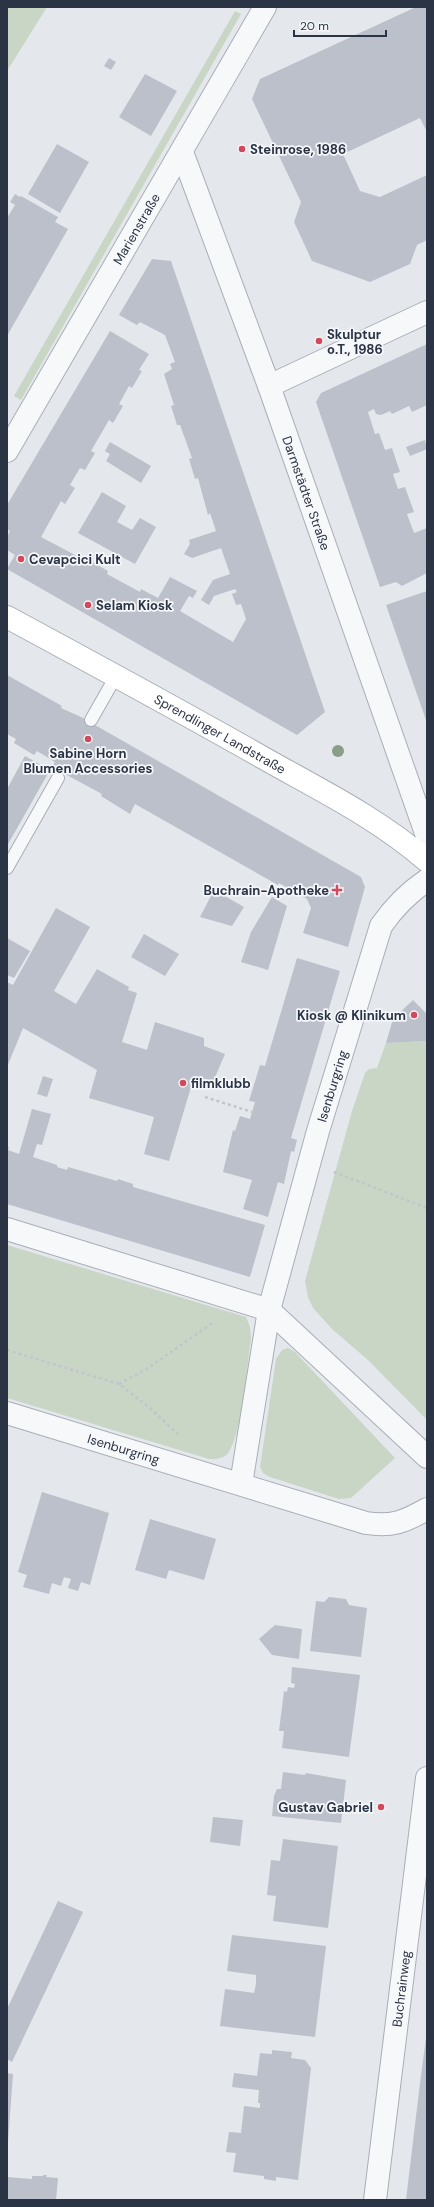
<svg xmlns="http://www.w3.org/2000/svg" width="434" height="2207" viewBox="0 0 434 2207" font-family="'DM Sans',sans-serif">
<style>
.green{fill:#c9d6c5}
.building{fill:#bbc0ca}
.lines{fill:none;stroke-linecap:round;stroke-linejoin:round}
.service-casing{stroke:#a9aeb7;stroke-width:14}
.minor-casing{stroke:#a9aeb7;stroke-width:24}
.secondary-casing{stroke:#a9aeb7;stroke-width:24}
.path{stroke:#c2c5cb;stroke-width:2.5;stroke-dasharray:3 3;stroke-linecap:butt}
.service{stroke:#f7f8fa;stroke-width:12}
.minor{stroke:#f7f8fa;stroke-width:22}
.secondary{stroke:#fff;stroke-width:22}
.tree{fill:#899d89}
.poi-dot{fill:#d1495b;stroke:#f4f6f9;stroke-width:1.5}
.labels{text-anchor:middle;stroke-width:3.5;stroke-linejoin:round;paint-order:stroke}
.poi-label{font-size:13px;font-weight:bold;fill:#2b3445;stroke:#f4f6f9;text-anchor:start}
.street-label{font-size:13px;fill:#2b3445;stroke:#f4f6f9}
</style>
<rect width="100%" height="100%" fill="#e4e7ec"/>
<!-- green -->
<path class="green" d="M7 7H47L7 71Z
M235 11 241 14 21 400 14 396Z
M427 1041V1420L369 1361 332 1329 313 1308 308 1297 305 1281 352 1111 365 1073 369 1069 377 1068 386 1043Z
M7 1245 246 1317 250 1327 251 1339C247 1364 242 1435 228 1453 223 1459 216 1459 209 1459L7 1398Z
M288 1348 295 1352 395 1458 351 1498 339 1499 270 1477 263 1473 260 1467 276 1359 282 1350Z"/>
<!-- building -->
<path class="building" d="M416 7H427V132L420 118 343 154 360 191 380 197 427 175V240L417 245 410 264 370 282 312 261 294 222 301 202 252 99 260 79Z
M109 58 116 62 111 70 104 66Z
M145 74 177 91 151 136 119 117Z
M57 144 89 162 60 213 28 194Z
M15 194 20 197 21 196 58 217 55 222 68 229 7 336V218L15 205 10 202Z
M152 259 171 261 325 712 297 735 7 569 15 555 7 550V537L10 531 7 529V505L110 331 149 354 139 370 142 371 132 388 129 386 119 404 123 406 113 423 109 420 91 451 95 453 85 470 80 468 70 485 75 488 65 504 61 501 41 537 77 556 78 554 108 571 107 574 140 592 141 589 158 598 170 577 197 591 193 598 189 596 180 611 233 642 246 619 241 604 236 605 232 594 237 592 235 589 214 596 209 605 201 600 213 580 230 574 221 548 192 558 184 554 190 544 189 540 216 531 210 513 208 515 198 478 195 479 189 459 192 458 180 425H177L171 406 174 405 164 374 172 369 170 364 175 362 165 335 140 322 137 325 119 315Z
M427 344V405L412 412 409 406 392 414 390 411 381 415 376 414 374 409 368 412 375 434 379 433 385 450 392 448 400 472 393 474 398 489 405 487 414 512 407 514 414 533 427 528V573L402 586 396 582 380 587 316 402 321 393Z
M425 440 427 449 410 456 406 447Z
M110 442 151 466 141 483 106 461 110 454 105 451Z
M102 492 126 506 117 522 132 530 140 518 156 527 135 564 78 533Z
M427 591V723L386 605Z
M7 675 62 706 61 708 81 717 361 877 365 887 348 947 303 933 311 908 307 899 279 883 278 885 135 804 130 814 101 796 102 794 52 767 55 762 37 751 34 755 14 743 16 739 7 734Z
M25 756 50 770 7 846V789Z
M214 890 244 907 232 926 200 917Z
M272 897 287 906 268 970 241 962 251 932Z
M56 908 90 927 54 991 76 1004 97 969 129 987 128 990 137 993 122 1042 147 1050 155 1022 204 1038V1046L225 1054 213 1082 194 1077 169 1161 144 1154 154 1117 89 1098 97 1070 23 1028 7 1067V982L13 985Z
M144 934 179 954 165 976 131 957Z
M7 938 30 951 14 978 7 975Z
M297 958 340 971 291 1138 297 1140 294 1152 291 1151 284 1184 278 1182 268 1217 243 1209 252 1180 223 1172 233 1130 235 1131 240 1116 250 1119 255 1102 249 1101 260 1065 265 1066Z
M413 1000 427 1014V1041L386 1043 393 1019Z
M43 1076 53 1079 47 1097 37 1094Z
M32 1109 51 1114 42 1145 37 1144 33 1157 57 1165V1167L67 1170 68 1167 117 1181 118 1179 133 1184V1187L265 1225 250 1277 7 1204V1147H9L8 1150 19 1154Z
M42 1492 109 1513 90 1585 81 1582 78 1591 68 1588 71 1579 64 1577 61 1586 52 1583 49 1594 23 1587 27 1575 18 1572Z
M150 1519 216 1539 204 1580 169 1570 166 1579 135 1570Z
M329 1597 346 1599 349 1605 367 1608 361 1657 310 1651 316 1601 324 1602Z
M275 1625 302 1629 299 1659 272 1655 259 1639Z
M292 1667 360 1675 349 1757 282 1748 284 1731H279L284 1691 287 1692 288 1687 294 1688 295 1684 291 1683Z
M283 1772 305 1775 306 1773 346 1780 341 1823 272 1816 274 1796 277 1789H281Z
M213 1817 243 1820 240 1846 210 1842Z
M283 1839 338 1846 328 1928 273 1921 276 1896 267 1895 271 1860 280 1861Z
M58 1901 83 1912 12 2062 7 2059V2009Z
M232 1935 326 1946 315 2037 220 2026 225 1989 254 1993 256 1984V1975L227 1971Z
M426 2038 427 2200H406L420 2083Z
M272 2050 292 2052 291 2058 305 2060 311 2068 298 2180 276 2177V2181L264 2179V2176L233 2172 236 2153 226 2152 229 2132 241 2133 244 2106 260 2108V2103H258L259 2090 232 2087 234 2073 257 2076 260 2053 272 2054Z
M7 2073 13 2074 8 2142H7Z
M43 2175H47L46 2177 58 2178 56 2200H7V2177L32 2179V2176H43Z"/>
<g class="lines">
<!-- service casing -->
<g class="service-casing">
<path id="service" d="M91 720 116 676
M7 868 58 778"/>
</g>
<!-- minor casing -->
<g class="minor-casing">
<g id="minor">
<path id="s1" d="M182 152 269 386 427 836"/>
<path d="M269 386 427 312"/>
<path id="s2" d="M7 451 265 7"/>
<path d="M7 1229 269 1310 427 1457"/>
<path id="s3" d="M7 1413 366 1523C392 1527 404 1522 427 1509"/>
<path id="s4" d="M241 1484 269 1310 318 1131 381 926C394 907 408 893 427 880"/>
<path id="s5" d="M375 2200 427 1778"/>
</g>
</g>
<!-- secondary casing -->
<g class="secondary-casing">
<g id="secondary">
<path id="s6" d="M7 617C94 664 181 711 267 760 322 791 379 819 427 861"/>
</g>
</g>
<!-- path -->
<path class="path" d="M205 1097 252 1112
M334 1172 427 1208
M7 1350 119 1384 150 1408 180 1436
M119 1384 148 1368 214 1322"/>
<!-- service -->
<use href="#service" class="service"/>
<!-- minor -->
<use href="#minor" class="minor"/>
<!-- secondary -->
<use href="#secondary" class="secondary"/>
</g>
<!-- trees -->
<circle class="tree" cx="338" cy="751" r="6"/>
<!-- markers -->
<g class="poi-dot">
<circle cx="242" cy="149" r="4"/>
<circle cx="319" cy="341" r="4"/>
<circle cx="21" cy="559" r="4"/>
<circle cx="88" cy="605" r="4"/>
<circle cx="88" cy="739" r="4"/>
<path d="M335 884h4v4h4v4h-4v4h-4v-4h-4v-4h4z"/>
<circle cx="414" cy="1015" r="4"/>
<circle cx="183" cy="1083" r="4"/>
<circle cx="381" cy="1807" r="4"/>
</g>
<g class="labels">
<!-- poi labels -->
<g class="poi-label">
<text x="250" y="154">Steinrose, 1986</text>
<text x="327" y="339">Skulptur<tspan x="327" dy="15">o.T., 1986</tspan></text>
<text x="29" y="564">Cevapcici Kult</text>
<text x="96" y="610">Selam Kiosk</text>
<text x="88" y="758" text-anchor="middle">Sabine Horn<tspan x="88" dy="15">Blumen Accessories</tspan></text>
<text x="329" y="895" text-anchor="end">Buchrain-Apotheke</text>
<text x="406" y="1020" text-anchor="end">Kiosk @ Klinikum</text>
<text x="191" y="1088">filmklubb</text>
<text x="373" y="1812" text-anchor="end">Gustav Gabriel</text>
</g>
<!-- street labels -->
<g class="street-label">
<text dy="5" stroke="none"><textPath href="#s2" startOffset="257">Marienstraße</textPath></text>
<text dy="5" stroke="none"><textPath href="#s1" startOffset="363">Darmstädter Straße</textPath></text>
<text dy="5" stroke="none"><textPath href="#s6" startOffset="243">Sprendlinger Landstraße</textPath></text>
<text dy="5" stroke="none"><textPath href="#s4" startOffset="409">Isenburgring</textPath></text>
<text dy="5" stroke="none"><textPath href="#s3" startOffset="122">Isenburgring</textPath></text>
<text dy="5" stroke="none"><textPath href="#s5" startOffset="213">Buchrainweg</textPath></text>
</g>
</g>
<!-- border -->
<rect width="434" height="2207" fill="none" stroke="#2b3445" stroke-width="16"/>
<!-- scale -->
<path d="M294 30v6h92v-6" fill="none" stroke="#2b3445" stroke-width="2"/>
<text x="300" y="30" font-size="12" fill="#2b3445" stroke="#f4f6f9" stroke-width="3" paint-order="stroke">20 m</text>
</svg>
